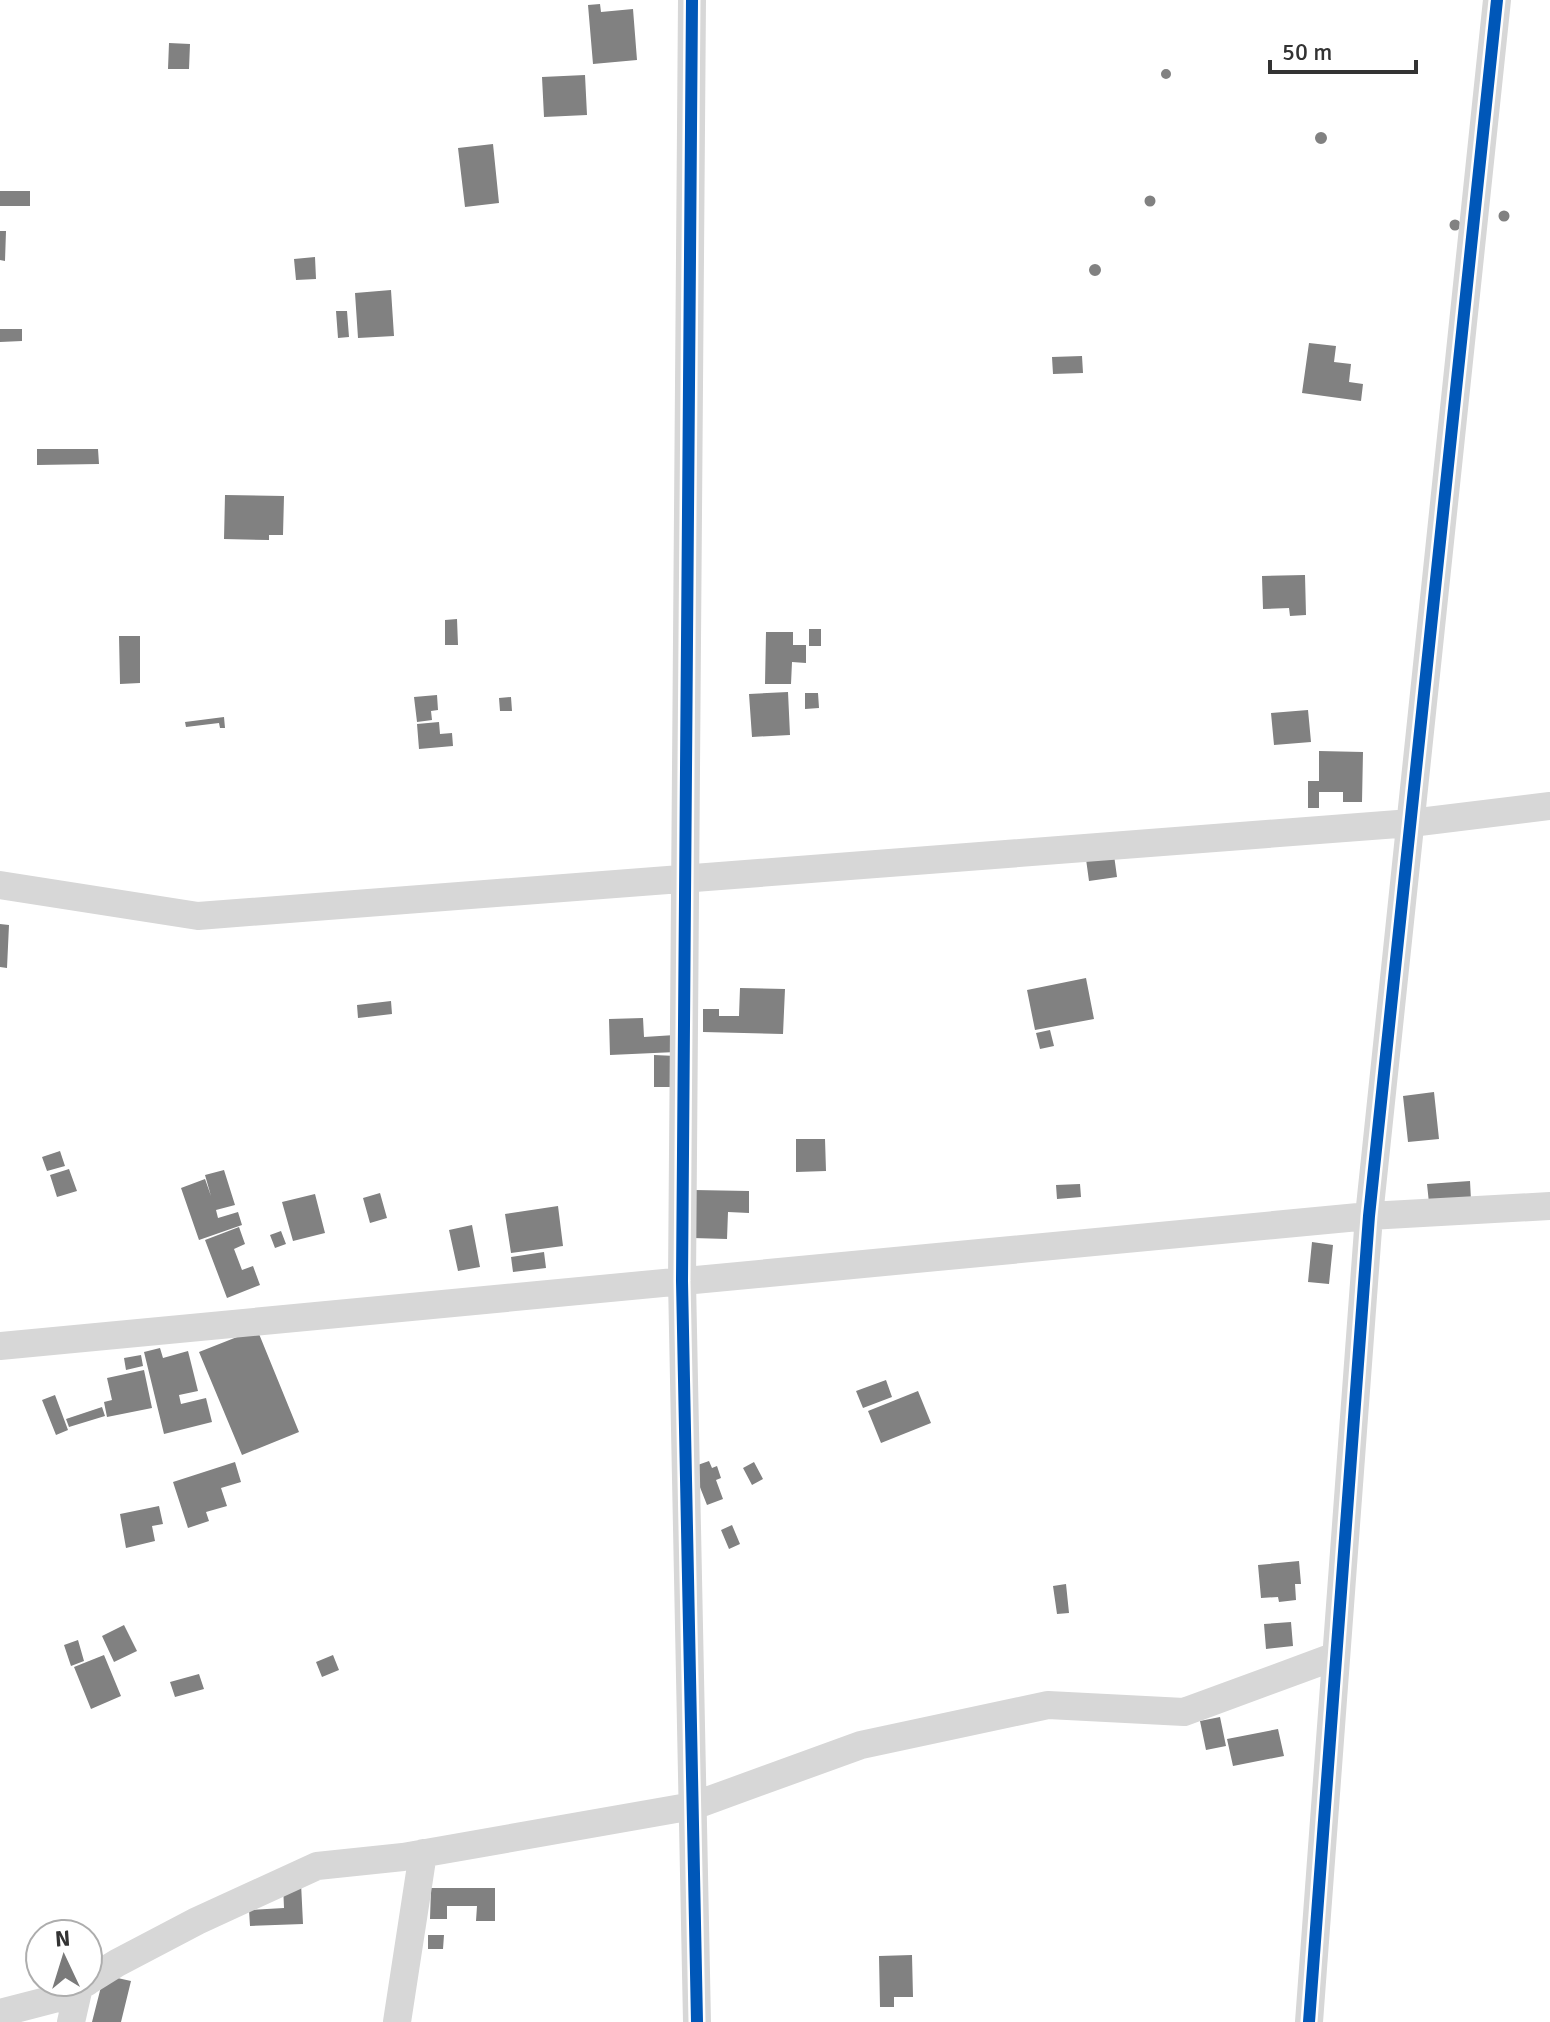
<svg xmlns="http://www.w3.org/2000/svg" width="1550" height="2022" viewBox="0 0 1550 2022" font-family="Signika,sans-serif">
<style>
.building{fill:#818181}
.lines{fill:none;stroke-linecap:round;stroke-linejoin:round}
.minor{stroke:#d7d7d7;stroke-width:28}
.cycleway-casing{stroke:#fff;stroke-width:17}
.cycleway{stroke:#0057b8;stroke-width:12}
</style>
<rect width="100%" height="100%" fill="#fff"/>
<!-- building -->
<path class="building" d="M600 4 601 12 633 9 637 60 593 64 588 5Z
M169 43 190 44 189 69H168Z
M1161 74a5 5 0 1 1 10 0a5 5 0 1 1-10 0Z
M585 75 587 115 544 117 542 77Z
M1315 138a6 6 0 1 1 12 0a6 6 0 1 1-12 0Z
M493 144 499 203 465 207 458 148Z
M0 191H30V206H0Z
M1144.5 201a5.5 5.5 0 1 1 11 0a5.5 5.5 0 1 1-11 0Z
M1498.5 216a5.5 5.5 0 1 1 11 0a5.5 5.5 0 1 1-11 0Z
M1449.5 225a5.5 5.5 0 1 1 11 0a5.5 5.5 0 1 1-11 0Z
M0 231H6L5 261 0 260Z
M315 257 316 279 296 280 294 259Z
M1089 270a6 6 0 1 1 12 0a6 6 0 1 1-12 0Z
M391 290 394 336 358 338 355 293Z
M336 311H347L349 337 338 338Z
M0 329H22V341L0 342Z
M1309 343 1336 346 1334 362 1351 364 1349 382 1363 384 1361 401 1302 393Z
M1082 356 1083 373 1053 374 1052 357Z
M37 449H98L99 464 37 465Z
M225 495 284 496 283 535H269V540L224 539Z
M1305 575 1306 615 1290 616 1289 608 1263 609 1262 576Z
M457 619 458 645H445V620Z
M809 629H821V646H809Z
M766 632H793V645H806V663L792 662 791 684H765Z
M119 636H140V683L120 684Z
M788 692 790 735 752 737 749 694Z
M805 693H818L819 708 805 709Z
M437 695 438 710 431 711 432 720 417 722 414 697Z
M511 697 512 711H500L499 698Z
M1308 710 1311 742 1274 745 1271 713Z
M224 717 225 728H220L219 723 186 727 185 722Z
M439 722 440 734 452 733 453 746 419 749 417 724Z
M1319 751 1363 752 1362 802H1343V792H1319V808H1308V781H1319Z
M1114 855 1117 877 1089 881 1086 859Z
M0 924 9 925 7 968 0 967Z
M1086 978 1094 1019 1035 1030 1027 990Z
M740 988 785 989 783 1034 703 1032V1009H719V1016H739Z
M391 1001 392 1014 358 1018 357 1005Z
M643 1018 644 1037 675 1035 676 1052 610 1055 609 1019Z
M1050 1030 1054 1046 1040 1049 1036 1033Z
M654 1055 676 1056 675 1087H654Z
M1434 1092 1439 1139 1408 1142 1403 1096Z
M796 1139H825L826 1171 796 1172Z
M60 1151 65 1166 47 1171 42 1157Z
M69 1169 77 1191 57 1197 50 1175Z
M224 1170 235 1205 216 1210 218 1218 238 1212 242 1225 199 1240 181 1188 205 1179 211 1196 205 1175Z
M1470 1181 1471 1200 1429 1203 1427 1184Z
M1080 1184 1081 1197 1057 1199 1056 1185Z
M694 1190 749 1191V1213L728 1212 727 1239 693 1238Z
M380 1193 387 1218 370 1223 363 1198Z
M315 1194 325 1233 293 1241 282 1202Z
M558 1206 563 1246 511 1253 505 1214Z
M472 1225 480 1267 458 1271 449 1230Z
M239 1227 245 1244 234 1249 242 1270 253 1266 260 1285 227 1298 205 1240Z
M281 1231 286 1244 275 1248 270 1235Z
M1312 1242 1333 1245 1329 1284 1308 1282Z
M544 1252 546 1268 513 1272 511 1257Z
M257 1329 299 1432 242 1455 199 1352Z
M160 1348 163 1358 188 1351 198 1391 179 1395 181 1404 206 1398 212 1422 164 1434 144 1352Z
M141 1355 143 1366 126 1370 124 1358Z
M144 1370 152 1408 107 1417 104 1402 112 1400 107 1378Z
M886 1380 892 1397 863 1408 856 1391Z
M918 1391 931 1423 881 1443 868 1411Z
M55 1395 68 1430 56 1435 42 1400Z
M102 1407 105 1416 69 1427 66 1419Z
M709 1461 712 1468 717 1466 721 1478 716 1480 723 1499 707 1505 692 1467Z
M235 1462 241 1482 221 1488 227 1506 206 1512 209 1521 188 1528 173 1482Z
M754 1462 763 1479 752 1485 743 1468Z
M159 1506 163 1524 152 1526 155 1541 126 1548 120 1514Z
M732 1525 740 1544 729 1549 721 1530Z
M1299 1561 1301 1584H1295L1296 1600 1279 1602 1278 1597 1261 1598 1258 1565Z
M1066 1584 1069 1613 1057 1614 1053 1586Z
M1291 1622 1293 1646 1266 1649 1264 1624Z
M124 1625 137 1651 114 1662 102 1636Z
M78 1640 84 1661 71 1666 64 1645Z
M104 1655 121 1696 91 1709 74 1667Z
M333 1655 339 1670 322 1677 316 1662Z
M199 1674 204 1689 175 1697 170 1682Z
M1220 1717 1226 1746 1206 1750 1200 1721Z
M1278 1729 1284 1756 1233 1766 1227 1739Z
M301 1883 303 1924 250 1926 249 1910 284 1908 283 1884Z
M431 1888H495V1921H476L477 1906H447V1919H430Z
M428 1935H444L443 1949H428Z
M40 1936V1964L29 1941Z
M912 1955 913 1997H894V2007H880L879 1956Z
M104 1975 131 1981 121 2022H92Z"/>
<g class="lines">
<!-- minor -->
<path class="minor" d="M692 0 682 1281 697 2022
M0 885 198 916 1411 823 1550 806
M0 1346 1369 1216 1550 1206
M88 1981 117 1963 197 1921 317 1866 403 1857 693 1806 861 1745 1048 1705 1184 1712 1336 1656
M0 2013 54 1999 87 1982
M71 2022 79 1987
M397 2022 423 1853
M1309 2022 1369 1216 1497 0"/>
<!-- cycleway casing -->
<g class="cycleway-casing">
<path id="cycleway" d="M692 0 682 1281 697 2022
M1309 2022 1369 1216 1497 0"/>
</g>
<!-- cycleway -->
<use href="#cycleway" class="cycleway"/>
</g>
<!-- north arrow -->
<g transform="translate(64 1958) rotate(356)"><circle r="38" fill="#ffffff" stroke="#adadad" stroke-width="2"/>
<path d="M0-6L14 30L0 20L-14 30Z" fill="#7a7a7a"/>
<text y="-12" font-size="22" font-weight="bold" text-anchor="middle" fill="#333333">N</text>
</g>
<!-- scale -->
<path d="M1270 60v12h146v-12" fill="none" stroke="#333333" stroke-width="4"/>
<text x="1282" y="60" font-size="24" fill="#333333" stroke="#ffffff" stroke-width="6" paint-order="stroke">50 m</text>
</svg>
